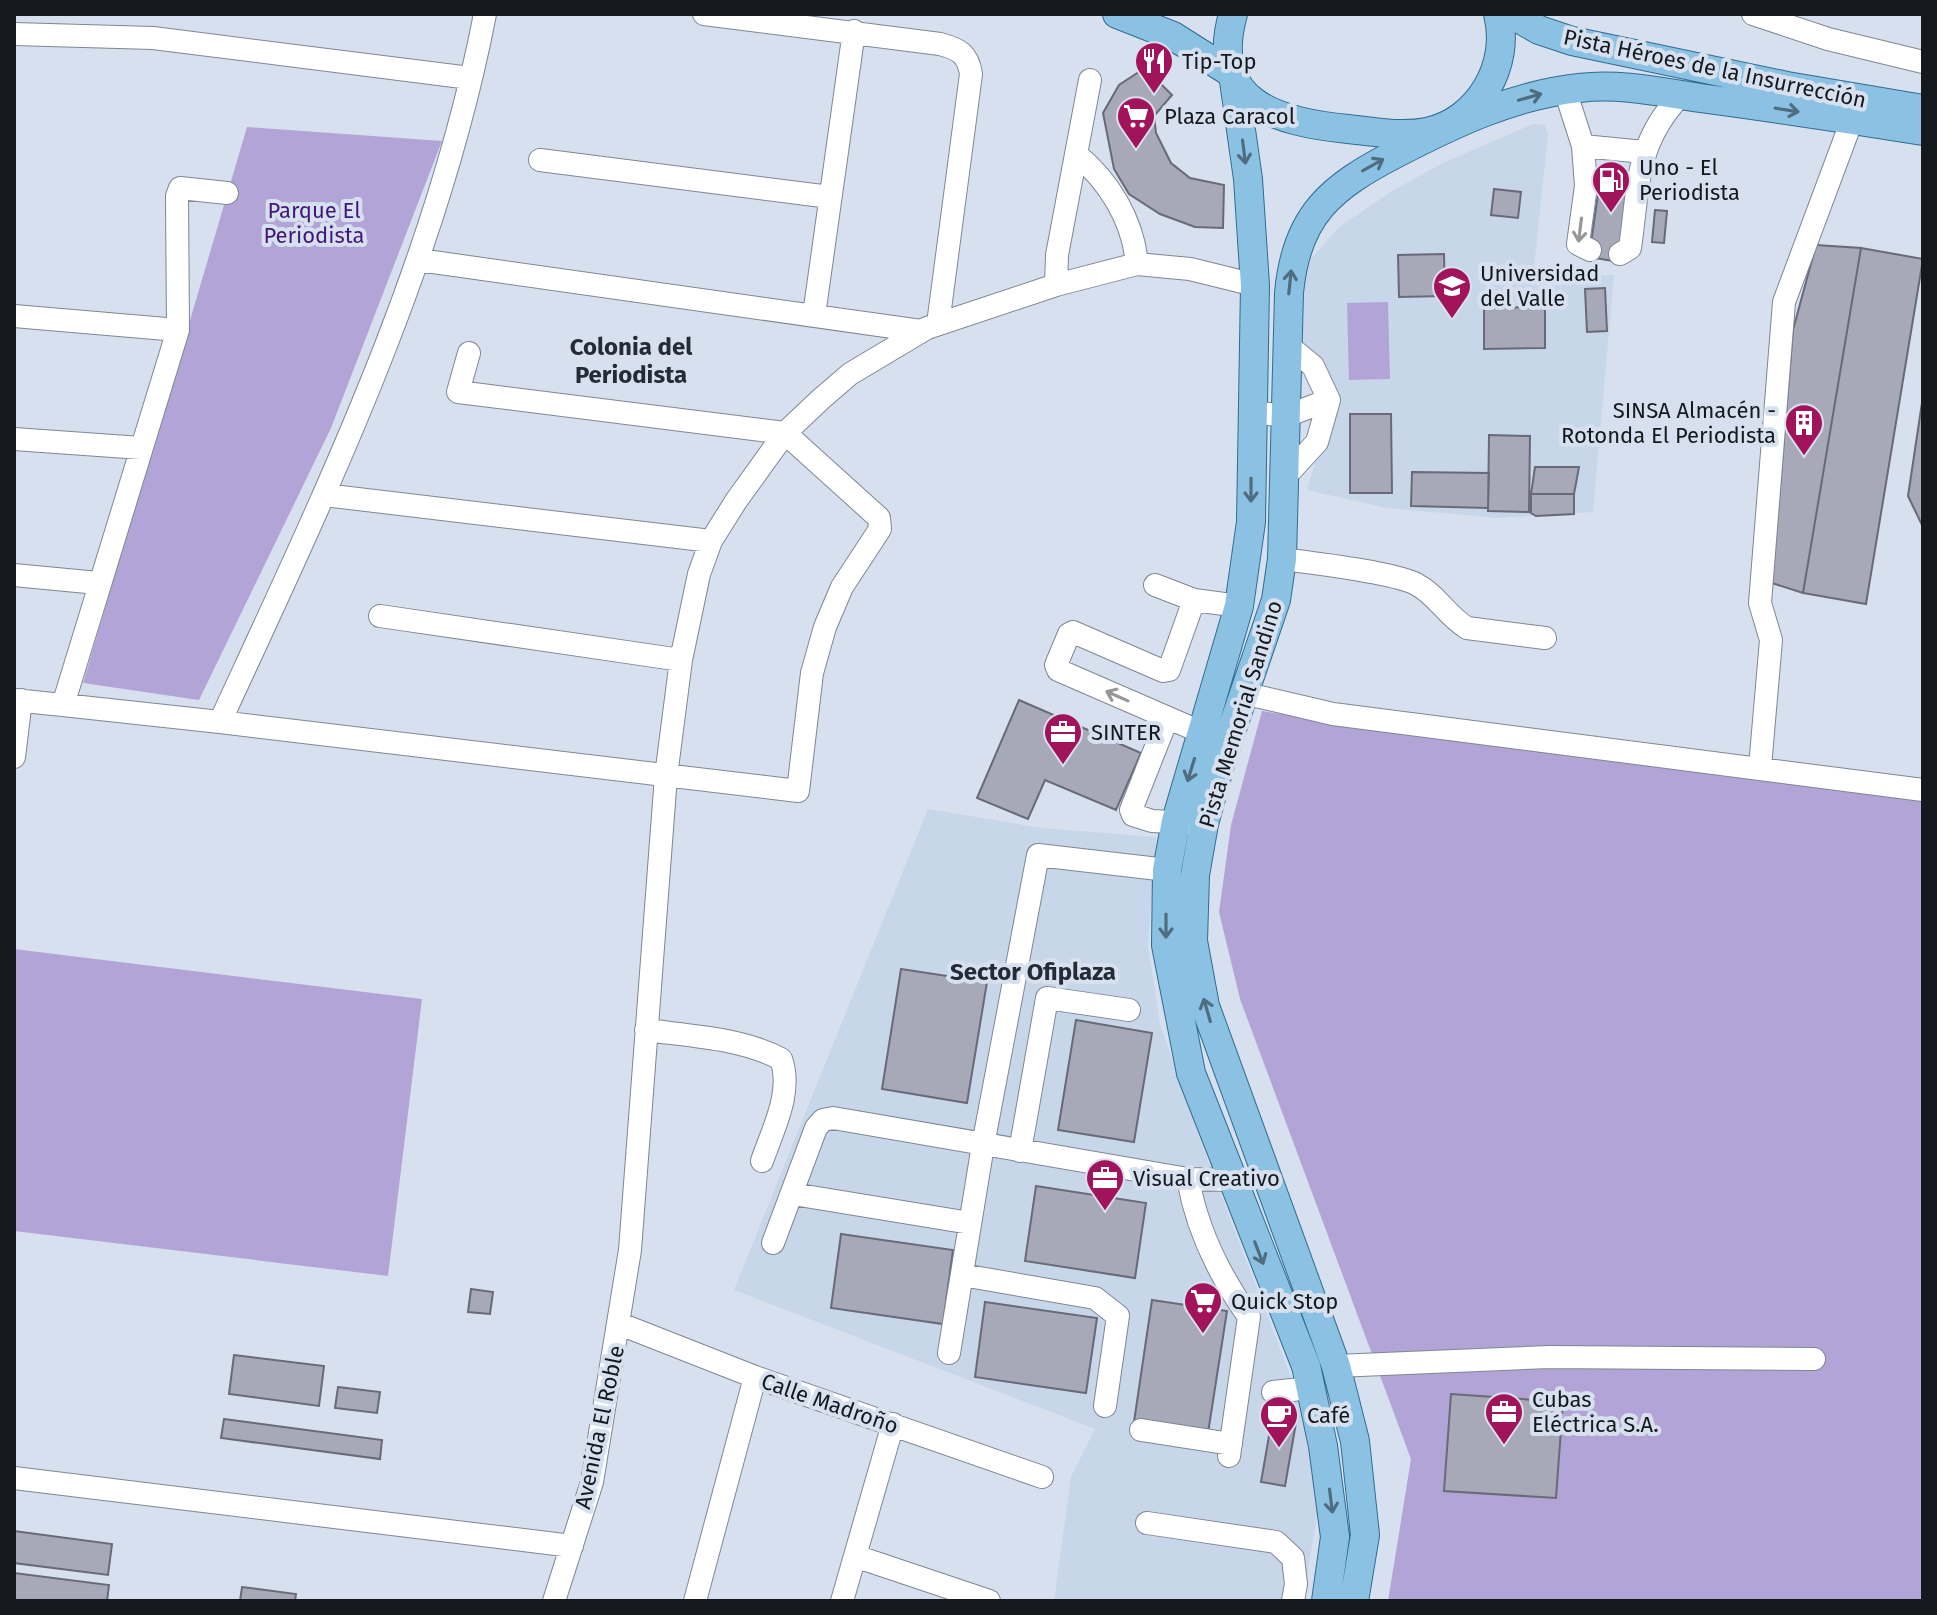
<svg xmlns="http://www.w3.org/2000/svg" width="1937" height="1615" viewBox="0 0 1937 1615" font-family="'Fira Sans',sans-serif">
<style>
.built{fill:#c8d6ea}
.green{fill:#b3a4d7}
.building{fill:#a7a9b8;stroke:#686a77;stroke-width:2}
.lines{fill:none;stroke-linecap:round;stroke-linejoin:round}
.minor-casing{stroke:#7e8793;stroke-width:24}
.major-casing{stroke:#306c91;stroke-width:30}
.minor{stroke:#fff;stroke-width:22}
.major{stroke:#8bc2e3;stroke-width:28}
.oneway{stroke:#506d80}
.oneway2{stroke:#969799}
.labels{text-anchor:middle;stroke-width:8;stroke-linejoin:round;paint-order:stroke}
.poi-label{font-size:22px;fill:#15181d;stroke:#d7e0ee;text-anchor:start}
.street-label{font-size:22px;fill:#15181d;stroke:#d7e0ee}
.park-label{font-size:22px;fill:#421778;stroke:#d7e0ee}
.neighbourhood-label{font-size:24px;font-weight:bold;fill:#242b36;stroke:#d7e0ee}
</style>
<rect width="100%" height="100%" fill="#d7e0ee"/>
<!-- built -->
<path class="built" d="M1533 124 1545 125 1548 135 1533 277 1614 275 1593 512 1498 518 1387 508 1307 490 1318 452 1320 364 1298 334 1305 266 1339 227 1392 191 1445 162Z
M928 809 1042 828 1156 837 1148 946 1160 1024 1209 1164 1298 1395 1312 1452 1318 1509 1303 1601H1054L1071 1477 1095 1429 734 1290Z"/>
<!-- green -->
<path class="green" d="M247 127 442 141 331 428 199 700 83 683Z
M1388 302 1390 379 1349 380 1347 303Z
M1262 711 1449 740 1923 801V1601H1388L1411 1459 1240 999 1219 912 1231 825Z
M14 949 422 999 388 1276 14 1231Z"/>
<!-- building -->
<path class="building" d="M1145 68 1172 95 1154 116 1156 133 1171 163 1190 178 1224 185 1223 228 1195 227 1160 214 1129 194 1114 169 1103 113 1119 85Z
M1601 173 1631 178 1619 262 1589 257Z
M1494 189 1521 192 1518 218 1491 215Z
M1655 210 1667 211 1664 243 1652 242Z
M1816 245 1861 248 1803 593 1772 583 1793 330Z
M1861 248 1923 259 1866 604 1803 593Z
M1444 254 1445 296 1399 297 1398 255Z
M1605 288 1607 331 1587 332 1585 289Z
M1545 307V348L1484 349V308Z
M1923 396V527L1908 496Z
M1350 414H1391L1392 493H1350Z
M1489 435 1530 436 1529 512 1488 511Z
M1535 467H1579L1574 494H1531Z
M1412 472 1489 473 1488 508 1411 506Z
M1531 494H1574V514L1536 516 1531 513Z
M1019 700 1141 753 1116 810 1045 780 1028 819 977 798Z
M901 969 987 982 967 1103 882 1089Z
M1076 1020 1152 1033 1134 1142 1058 1130Z
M1036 1186 1146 1203 1135 1278 1025 1261Z
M841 1234 953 1250 943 1324 831 1308Z
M471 1289 493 1292 490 1314 468 1312Z
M1152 1300 1227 1311 1208 1433 1134 1422Z
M985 1302 1097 1318 1086 1393 975 1377Z
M234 1355 324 1366 319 1406 229 1394Z
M338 1387 380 1392 377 1413 335 1408Z
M1451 1394 1563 1402 1556 1498 1444 1491Z
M1273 1413 1297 1417 1285 1486 1261 1482Z
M224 1419 382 1440 380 1459 221 1438Z
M14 1531 112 1544 108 1575 14 1563Z
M14 1573 109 1585 107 1601H14Z
M242 1587 296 1594 295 1601H240Z"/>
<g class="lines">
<!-- minor casing -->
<g class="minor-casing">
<path id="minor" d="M704 14 940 44C959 49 968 54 971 74L938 324
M1753 14 1828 39 1923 62
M14 34 153 38 470 78
M1565 90 1583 146 1586 186 1578 244 1590 250
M1583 146 1644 152
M1076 154C1109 181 1133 220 1137 264
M540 160 830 197
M1620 254 1630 248C1639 186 1635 143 1681 95
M419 260 921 331
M1056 285 1057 255 1090 80
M814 315 854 31
M14 316 178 330
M469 353 458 392 785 433 879 518 880 529 842 587 825 627 812 673 798 791 220 722C325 494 437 263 485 14
M1251 412 1286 416 1329 400
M14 439 141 448
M1283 479 1317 442 1329 400 1313 366 1285 343
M324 495 711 541
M1282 559C1312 563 1392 572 1416 584 1437 595 1447 616 1467 628L1545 638
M14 575 98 583
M1155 585 1194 600 1239 606
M1194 600 1169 670 1163 671 1073 632 1069 634 1056 665 1058 670 1203 733
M380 616 681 660
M1243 693 1333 714 1923 790
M14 700 63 705 178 330 177 196 180 188 227 193
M63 705 220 722
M1167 719 1131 810 1133 815 1152 821 1191 823
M14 757 21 700
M1760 767 1771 640 1760 603 1784 302 1852 120
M646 1030C691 1036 741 1038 781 1059 793 1092 773 1129 762 1161
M1020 1151 1047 998 1129 1010
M1188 1179C1197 1230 1219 1275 1249 1317L1229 1456
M793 1194 970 1223
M773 1243 816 1128 823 1120 833 1118 1188 1179 1233 1180
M962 1275 1095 1298 1118 1316 1105 1406
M620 1324 755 1377 1042 1477
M949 1353 983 1145 1038 855 1167 870
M1336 1366 1549 1357 1814 1359
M1273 1392 1311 1388
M1141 1430 1231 1444
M14 1478 572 1546
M1147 1523 1276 1542 1293 1558 1296 1584 1293 1601
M855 1556 989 1601
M554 1601 592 1482 630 1250 666 776 681 660 699 574 711 541 736 501 785 433 821 399 850 374 927 328 1056 285 1137 264 1190 269 1255 285
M695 1601 755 1377
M842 1601 893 1424"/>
</g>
<!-- major casing -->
<g class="major-casing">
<path id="major" d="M1117 14 1173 36 1233 74
M1233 14C1208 103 1277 122 1348 129 1374 132 1402 137 1427 132 1479 121 1511 65 1498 14
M1511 14 1539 30 1572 41 1787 86 1923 109
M1233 74 1248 179 1255 285 1251 522 1239 606 1176 821 1167 870 1166 945 1191 1073 1306 1366 1323 1446 1335 1537 1326 1601
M1354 1601 1365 1535 1355 1441 1336 1366 1205 1006 1193 941 1195 875 1204 824 1221 761 1276 600 1282 559 1289 293C1296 215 1331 187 1397 153 1455 123 1514 95 1579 88 1620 83 1660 92 1700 98 1775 108 1849 119 1923 131"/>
</g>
<!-- minor -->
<use href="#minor" class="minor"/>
<!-- major -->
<use href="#major" class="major"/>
</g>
<!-- one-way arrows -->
<defs><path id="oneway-shaft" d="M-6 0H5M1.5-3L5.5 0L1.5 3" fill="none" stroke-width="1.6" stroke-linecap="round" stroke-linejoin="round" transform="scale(2)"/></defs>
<g class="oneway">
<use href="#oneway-shaft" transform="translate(1530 97) rotate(-16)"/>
<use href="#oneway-shaft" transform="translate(1787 110) rotate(9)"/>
<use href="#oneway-shaft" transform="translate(1244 152) rotate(83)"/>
<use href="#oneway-shaft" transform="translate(1373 165) rotate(-29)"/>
<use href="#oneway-shaft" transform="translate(1290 282) rotate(-84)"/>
<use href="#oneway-shaft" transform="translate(1251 490) rotate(90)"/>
<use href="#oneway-shaft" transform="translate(1191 770) rotate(107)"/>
<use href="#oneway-shaft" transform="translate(1166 926) rotate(90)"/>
<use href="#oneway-shaft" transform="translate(1207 1010) rotate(-106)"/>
<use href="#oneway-shaft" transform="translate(1259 1253) rotate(69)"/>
<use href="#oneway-shaft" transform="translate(1331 1501) rotate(83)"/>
</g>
<g class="oneway2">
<use href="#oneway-shaft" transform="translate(1580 230) rotate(97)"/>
<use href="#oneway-shaft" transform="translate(1117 696) rotate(-156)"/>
</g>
<!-- icons -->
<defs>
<g id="restaurant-pin" transform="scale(2)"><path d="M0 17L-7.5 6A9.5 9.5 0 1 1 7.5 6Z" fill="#a1135b" stroke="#d7e0ee"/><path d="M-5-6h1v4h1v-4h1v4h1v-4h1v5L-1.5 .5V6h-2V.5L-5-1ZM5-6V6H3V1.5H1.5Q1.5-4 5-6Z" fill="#fff"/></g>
<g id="supermarket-pin" transform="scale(2)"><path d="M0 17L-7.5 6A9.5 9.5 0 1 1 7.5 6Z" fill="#a1135b" stroke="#d7e0ee"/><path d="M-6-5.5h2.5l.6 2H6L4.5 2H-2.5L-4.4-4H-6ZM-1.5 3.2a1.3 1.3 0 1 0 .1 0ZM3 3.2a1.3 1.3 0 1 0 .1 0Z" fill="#fff"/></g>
<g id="fuel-pin" transform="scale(2)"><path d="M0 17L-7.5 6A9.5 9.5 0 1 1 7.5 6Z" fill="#a1135b" stroke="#d7e0ee"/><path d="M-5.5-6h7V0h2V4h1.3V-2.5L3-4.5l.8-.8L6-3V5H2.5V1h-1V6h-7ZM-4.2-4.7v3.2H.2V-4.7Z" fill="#fff"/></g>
<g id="university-pin" transform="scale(2)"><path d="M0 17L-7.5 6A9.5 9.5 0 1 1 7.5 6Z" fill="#a1135b" stroke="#d7e0ee"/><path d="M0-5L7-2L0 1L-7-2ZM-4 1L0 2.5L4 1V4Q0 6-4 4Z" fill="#fff"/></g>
<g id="building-pin" transform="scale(2)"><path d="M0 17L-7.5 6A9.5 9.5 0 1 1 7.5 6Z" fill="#a1135b" stroke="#d7e0ee"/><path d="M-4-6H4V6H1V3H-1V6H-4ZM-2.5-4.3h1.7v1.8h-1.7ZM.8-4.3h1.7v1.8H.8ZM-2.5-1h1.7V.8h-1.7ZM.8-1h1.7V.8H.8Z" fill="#fff"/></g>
<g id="office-pin" transform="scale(2)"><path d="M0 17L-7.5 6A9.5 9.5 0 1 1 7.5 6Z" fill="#a1135b" stroke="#d7e0ee"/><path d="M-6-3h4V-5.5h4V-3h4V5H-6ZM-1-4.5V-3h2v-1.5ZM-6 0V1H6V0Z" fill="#fff"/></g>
<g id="cafe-pin" transform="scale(2)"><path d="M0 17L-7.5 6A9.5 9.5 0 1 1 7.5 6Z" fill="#a1135b" stroke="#d7e0ee"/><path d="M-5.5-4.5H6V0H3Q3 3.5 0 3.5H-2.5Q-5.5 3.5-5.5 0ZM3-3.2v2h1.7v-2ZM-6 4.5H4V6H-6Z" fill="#fff"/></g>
</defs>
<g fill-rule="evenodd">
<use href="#restaurant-pin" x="1154" y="61"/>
<use href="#supermarket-pin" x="1136" y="116"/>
<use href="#fuel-pin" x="1611" y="180"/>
<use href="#university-pin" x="1452" y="286"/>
<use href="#building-pin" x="1804" y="423"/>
<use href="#office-pin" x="1063" y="732"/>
<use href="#office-pin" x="1105" y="1178"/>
<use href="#supermarket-pin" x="1203" y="1301"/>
<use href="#office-pin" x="1504" y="1412"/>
<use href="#cafe-pin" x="1279" y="1415"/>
</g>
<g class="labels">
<!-- poi labels -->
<g class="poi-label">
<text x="1182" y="69">Tip-Top</text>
<text x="1164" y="124">Plaza Caracol</text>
<text x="1639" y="175">Uno - El<tspan x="1639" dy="25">Periodista</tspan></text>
<text x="1480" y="281">Universidad<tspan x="1480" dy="25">del Valle</tspan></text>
<text x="1776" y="418" text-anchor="end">SINSA Almacén -<tspan x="1776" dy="25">Rotonda El Periodista</tspan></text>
<text x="1091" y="740">SINTER</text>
<text x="1133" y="1186">Visual Creativo</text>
<text x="1231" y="1309">Quick Stop</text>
<text x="1532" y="1407">Cubas<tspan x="1532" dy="25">Eléctrica S.A.</tspan></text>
<text x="1307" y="1423">Café</text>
</g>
<!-- street labels -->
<g class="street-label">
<text transform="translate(1715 68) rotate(12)" y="8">Pista Héroes de la Insurrección</text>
<text transform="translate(1240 714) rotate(-73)" y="8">Pista Memorial Sandino</text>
<text transform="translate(830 1403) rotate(19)" y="8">Calle Madroño</text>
<text transform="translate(599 1427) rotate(-78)" y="8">Avenida El Roble</text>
</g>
<!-- park labels -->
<g class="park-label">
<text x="314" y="218">Parque El<tspan x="314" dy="25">Periodista</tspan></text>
</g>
<!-- neighbourhood labels -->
<g class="neighbourhood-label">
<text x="631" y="355">Colonia del<tspan x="631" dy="28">Periodista</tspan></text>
<text x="1033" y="980">Sector Ofiplaza</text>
</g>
</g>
<!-- border -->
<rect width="1937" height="1615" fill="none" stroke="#15181d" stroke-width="32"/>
</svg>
